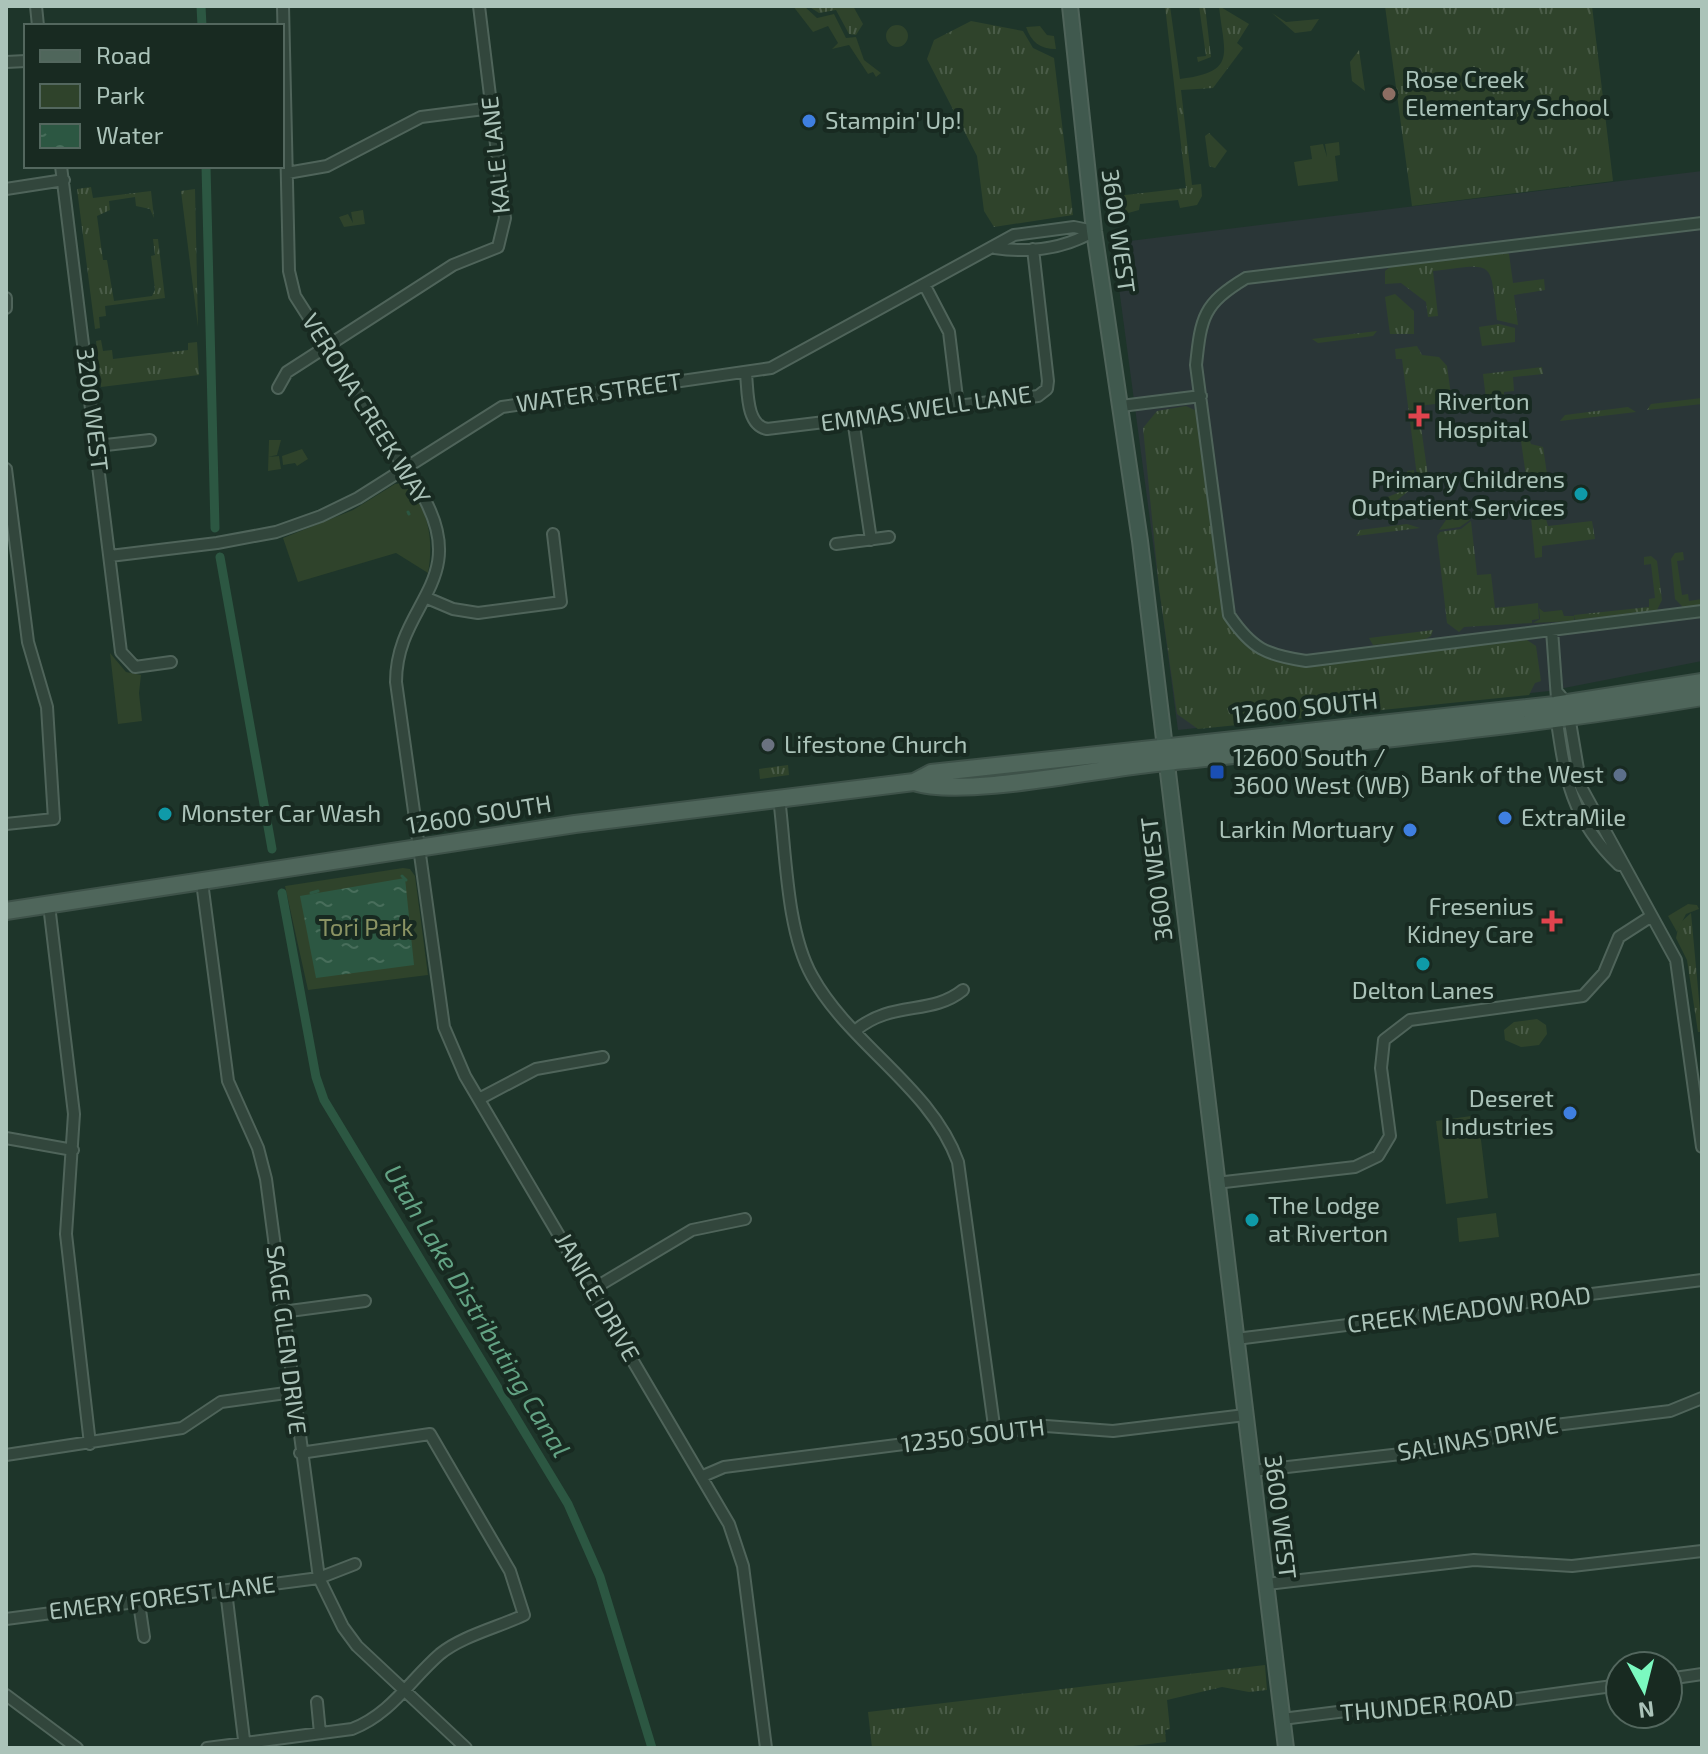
<svg xmlns="http://www.w3.org/2000/svg" width="1708" height="1754" viewBox="0 0 1708 1754" font-family="'Exo 2',sans-serif">
<style>
.medical{fill:#2a3637}
.grass{fill:url(#grass-tufts)}
.green{fill:#2f432b}
.water{fill:url(#water-ripples)}
.lines{fill:none;stroke-linecap:round;stroke-linejoin:round}
.stream{stroke:#2c5742;stroke-width:3}
.canal{stroke:#2c5742;stroke-width:9}
.minor-casing{stroke:#4f645a;stroke-width:14}
.secondary-casing{stroke:#4f645a;stroke-width:18}
.primary-casing{stroke:#3e5249;stroke-width:20}
.minor{stroke:#32463c;stroke-width:10}
.secondary{stroke:#40594e;stroke-width:14}
.primary{stroke:#4f665b;stroke-width:16}
.education-dot{fill:#8d6e63;stroke:#182a21;stroke-width:3}
.shop-dot{fill:#3f7fe0;stroke:#182a21;stroke-width:3}
.health-dot{fill:#e0444e;stroke:#182a21;stroke-width:3}
.culture-dot{fill:#0f9aa8;stroke:#182a21;stroke-width:3}
.worship-dot{fill:#6b7280;stroke:#182a21;stroke-width:3}
.transit-dot{fill:#1a4fb4;stroke:#182a21;stroke-width:3}
.service-dot{fill:#5c6f8a;stroke:#182a21;stroke-width:3}
.labels{text-anchor:middle;stroke-width:8;stroke-linejoin:round;paint-order:stroke}
.poi-label{font-size:24px;fill:#abc3b9;stroke:#182a21;text-anchor:start}
.street-label{font-size:24px;fill:#abc3b9;stroke:#182a21}
.park-label{font-size:24px;fill:#8b9363;stroke:#182a21}
.water-label{font-size:26px;font-style:italic;fill:#63a384;stroke:#182a21}
</style>
<defs>
<pattern id="grass-tufts" width="24" height="20" patternUnits="userSpaceOnUse" patternTransform="scale(2)"><rect width="24" height="20" fill="#2f432b"/><path d="M3 7l-1-3M5 7V3M7 7l1-3M15 17l-1-3M17 17v-4M19 17l1-3" fill="none" stroke="#4a5c48"/></pattern>
<pattern id="water-ripples" width="26" height="14" patternUnits="userSpaceOnUse" patternTransform="scale(2)"><rect width="26" height="14" fill="#2c5742"/><path d="M2 4q2-2 4 0t4 0M15 11q2-2 4 0t4 0" fill="none" stroke="#486e5b"/></pattern>
</defs>
<rect width="100%" height="100%" fill="#1e352a"/>
<!-- medical -->
<path class="medical" d="M1702 171V661L1549 691 1178 730 1113 243Z"/>
<!-- grass -->
<path class="grass" d="M808 6H853L863 24 856 35 849 34 836 10 819 13Z
M1165 6H1170L1180 79C1238 72 1224 54 1219 6L1249 24 1237 43 1243 48 1213 88 1181 90 1192 185 1201 184 1202 196 1197 205 1180 208 1178 200 1140 204 1139 210 1110 218 1108 197 1186 188Z
M1199 6H1205L1211 57 1198 62 1197 57 1206 56Z
M1385 6H1592L1613 181 1412 206Z
M1272 13 1286 22 1319 19 1311 31 1295 33Z
M971 21 1023 31 1033 48 1054 58 1073 215 994 227 984 211 977 156 927 59 934 40Z
M1359 50 1365 91 1352 81 1350 62Z
M1209 133 1227 151 1215 168 1209 166 1205 136Z
M91 187 93 198 151 191 154 218 150 209 136 206 135 197 109 201 110 210 97 216 103 260H107L114 301 152 296 155 290 151 256 155 255 153 239H158L165 298 105 306 106 316 99 317 100 328 95 329 77 189Z
M195 189 198 327 181 191Z
M1504 252 1509 254 1513 283 1544 279 1545 290 1514 295 1518 325 1497 320C1490 258 1495 264 1433 271L1438 316 1428 317 1426 302 1401 283 1385 284V271L1390 267Z
M1395 294 1414 311V334H1390L1385 297Z
M1499 324 1515 328V342L1482 346 1479 327Z
M1377 331 1373 336 1318 343 1312 339Z
M101 340 103 351 112 350 113 359 188 350V343L197 342 199 375 101 387 96 341Z
M1417 346 1422 355 1439 357 1447 366 1452 402 1418 406 1429 483 1418 484 1402 359H1396L1395 349Z
M1542 367 1543 374 1513 377 1514 391 1504 392V397L1486 399 1483 374Z
M1702 398V404L1647 410 1651 404Z
M1186 406 1199 412 1221 596C1234 642 1256 660 1303 667L1527 640 1536 646 1541 681 1535 683 1529 695 1198 729 1177 714 1159 588 1143 428 1157 411Z
M1628 407 1636 412 1560 421 1565 415Z
M1527 433 1531 444 1543 447 1547 474 1526 476 1520 434Z
M1414 470 1416 485 1380 514 1355 516 1353 512 1383 508V499L1402 491 1407 471Z
M1427 499 1431 518 1409 510 1418 500Z
M1542 505 1548 526 1592 521 1595 539 1542 546V557L1535 558 1530 507Z
M1471 521 1477 575 1491 574 1495 608 1538 603 1539 619 1532 620V623L1464 627 1459 632 1447 623 1437 536 1440 532 1461 529Z
M1407 524 1420 528 1356 536 1360 530Z
M1683 552 1684 560 1677 561 1682 595 1688 594 1689 601 1702 599V605L1683 607 1675 599 1671 559 1675 553Z
M1651 556 1657 561 1662 600 1657 610 1575 620 1574 615 1649 607V599L1655 598 1651 564 1644 565V557Z
M1433 630 1431 636 1424 640 1373 645 1369 638Z
M788 765 789 775 760 779 759 769Z
M1691 913 1702 1032H1698L1687 960 1676 938 1679 924Z
M1537 1019 1546 1025 1547 1034 1539 1045 1521 1047 1505 1040 1504 1030 1514 1022Z
M1265 1665 1267 1690 1249 1692 1222 1687 1167 1700 1170 1729 1165 1730 1166 1742 1116 1748H872L868 1712Z"/>
<!-- green -->
<path class="green" d="M793 6H804L817 18 834 14 846 38 856 37 864 60 881 73 876 77 873 72 868 74 849 45 832 49 838 43 828 26 813 32Z
M886 36a11 11 0 1 1 22 0a11 11 0 1 1-22 0Z
M1040 26 1047 35 1054 36 1056 49C1040 49 1031 42 1026 27Z
M1339 142 1340 155 1335 156 1338 181 1298 186 1294 162 1312 159 1310 146 1323 144 1327 157 1325 144Z
M363 210 365 224 344 227 339 217 348 214 353 223 351 212Z
M269 440H281L277 455 268 457 279 456 281 469 268 471Z
M302 449 308 459 297 466 295 463 283 465 282 456Z
M403 483C429 506 434 540 428 573L396 553 298 582 283 538 353 510 395 484Z
M1470 514V520L1460 527 1439 530 1448 517Z
M1539 608 1544 612 1562 610 1564 616H1574V621L1533 623 1540 619Z
M110 653 126 672 141 675 139 693 142 721 118 724Z
M403 868 410 869 415 876 428 975 308 990 285 886Z
M1688 904 1697 905 1699 909 1686 914 1677 932 1668 916Z
M1478 1115 1488 1198 1446 1204 1436 1121Z
M1496 1213 1499 1237 1459 1242 1457 1218Z"/>
<!-- water -->
<path class="water" d="M405 878 414 965 316 978 300 896Z"/>
<g class="lines">
<!-- stream -->
<path class="stream" d="M408 512 409 514
M402 876 406 880
M311 893 318 891"/>
<!-- canal -->
<path class="canal" d="M201 6 202 26
M206 166 215 528
M220 557 272 849
M282 893 316 1077 324 1100 568 1504 600 1577 652 1748"/>
<!-- minor casing -->
<g class="minor-casing">
<path id="minor" d="M36 6 38 26
M283 6 289 271 295 296 425 500C469 583 396 605 396 682L444 1027 465 1076 729 1524 743 1566 766 1748
M6 62 26 61
M61 166 121 652 135 667 171 662
M287 173 327 166 421 117 492 108
M6 189 64 180
M1702 223 1246 278C1203 304 1201 317 1196 365L1229 615C1252 649 1266 655 1306 661L1702 611
M995 248C1029 253 1064 249 1094 231
M925 286 949 332 958 406
M6 298V308
M746 374C748 392 746 425 767 429L1038 396 1047 389 1048 381 1033 249
M278 388 287 372 453 265 498 247 505 218 479 6
M1121 406 1201 396
M853 419 871 540
M97 446 150 440
M6 469 28 642 47 707 54 819 6 824
M836 544 889 537
M110 556 217 543 276 532 321 516 358 498 502 407 771 368 1014 235 1074 227 1094 231
M427 598 453 609 478 613 561 602 553 534
M1552 630 1557 699
M1559 694 1567 704 1581 787 1676 960 1702 1147
M1556 715C1565 778 1571 819 1619 865
M779 798C786 851 786 930 812 976 850 1045 931 1087 958 1162L995 1433
M202 882 228 1081 258 1148 266 1179 319 1578 343 1627 357 1646 466 1748
M49 905 74 1114 66 1234 90 1444
M856 1030C892 1000 931 1016 963 990
M479 1099 536 1069 603 1057
M6 1138 73 1150
M1216 1183 1355 1167 1378 1156 1390 1136 1381 1068 1384 1040 1410 1020 1583 996 1604 973 1619 937 1650 917
M593 1289 692 1230 745 1219
M282 1312 365 1301
M1236 1339 1702 1280
M6 1455 182 1428 221 1402 293 1392
M1252 1471 1436 1450 1539 1427 1670 1411 1702 1398
M703 1476 724 1467 1046 1426 1113 1431 1245 1415
M1267 1584 1474 1560 1572 1566 1702 1551
M226 1591 245 1748
M139 1603 144 1637
M6 1619 319 1578 355 1564
M1668 1679 1702 1674
M6 1695 77 1748
M317 1702 320 1733
M1282 1719 1402 1704 1443 1709 1620 1685
M207 1748 352 1729C391 1714 410 1680 440 1654 462 1636 499 1627 524 1615L510 1571 430 1434 300 1453"/>
</g>
<!-- secondary casing -->
<g class="secondary-casing">
<path id="secondary" d="M1070 6 1094 231 1140 541 1286 1748"/>
</g>
<!-- primary casing -->
<g class="primary-casing">
<path id="primary" d="M914 782C961 798 1093 770 1148 764 1333 744 1518 728 1702 697
M6 911 575 824 914 782 931 773 1555 705 1702 682"/>
</g>
<!-- minor -->
<use href="#minor" class="minor"/>
<!-- secondary -->
<use href="#secondary" class="secondary"/>
<!-- primary -->
<use href="#primary" class="primary"/>
</g>
<!-- markers -->
<circle class="education-dot" cx="1389" cy="94" r="8"/>
<g class="shop-dot">
<circle cx="809" cy="121" r="8"/>
<circle cx="1505" cy="818" r="8"/>
<circle cx="1410" cy="830" r="8"/>
<circle cx="1570" cy="1113" r="8"/>
</g>
<g class="health-dot">
<path d="M1415 404h8v8h8v8h-8v8h-8v-8h-8v-8h8z"/>
<path d="M1548 909h8v8h8v8h-8v8h-8v-8h-8v-8h8z"/>
</g>
<g class="culture-dot">
<circle cx="1581" cy="494" r="8"/>
<circle cx="165" cy="814" r="8"/>
<circle cx="1423" cy="964" r="8"/>
<circle cx="1252" cy="1220" r="8"/>
</g>
<circle class="worship-dot" cx="768" cy="745" r="8"/>
<rect class="transit-dot" x="1209" y="764" width="16" height="16" rx="4"/>
<circle class="service-dot" cx="1620" cy="775" r="8"/>
<g class="labels">
<!-- poi labels -->
<g class="poi-label">
<text x="1405" y="88">Rose Creek<tspan x="1405" dy="28">Elementary School</tspan></text>
<text x="825" y="129">Stampin' Up!</text>
<text x="1437" y="410">Riverton<tspan x="1437" dy="28">Hospital</tspan></text>
<text x="1565" y="488" text-anchor="end">Primary Childrens<tspan x="1565" dy="28">Outpatient Services</tspan></text>
<text x="784" y="753">Lifestone Church</text>
<text x="1233" y="766">12600 South /<tspan x="1233" dy="28">3600 West (WB)</tspan></text>
<text x="1604" y="783" text-anchor="end">Bank of the West</text>
<text x="181" y="822">Monster Car Wash</text>
<text x="1521" y="826">ExtraMile</text>
<text x="1394" y="838" text-anchor="end">Larkin Mortuary</text>
<text x="1534" y="915" text-anchor="end">Fresenius<tspan x="1534" dy="28">Kidney Care</tspan></text>
<text x="1423" y="999" text-anchor="middle">Delton Lanes</text>
<text x="1554" y="1107" text-anchor="end">Deseret<tspan x="1554" dy="28">Industries</tspan></text>
<text x="1268" y="1214">The Lodge<tspan x="1268" dy="28">at Riverton</tspan></text>
</g>
<!-- street labels -->
<g class="street-label">
<text transform="translate(496 155) rotate(-96)" y="8">KALE LANE</text>
<text transform="translate(1118 231) rotate(82)" y="8">3600 WEST</text>
<text transform="translate(599 393) rotate(-8)" y="8">WATER STREET</text>
<text transform="translate(92 409) rotate(83)" y="8">3200 WEST</text>
<text transform="translate(366 409) rotate(58)" y="8">VERONA CREEK WAY</text>
<text transform="translate(926 409) rotate(-8)" y="8">EMMAS WELL LANE</text>
<text transform="translate(1305 708) rotate(-6)" y="8">12600 SOUTH</text>
<text transform="translate(479 815) rotate(-9)" y="8">12600 SOUTH</text>
<text transform="translate(1157 879) rotate(-97)" y="8">3600 WEST</text>
<text transform="translate(597 1297) rotate(60)" y="8">JANICE DRIVE</text>
<text transform="translate(1469 1310) rotate(-7)" y="8">CREEK MEADOW ROAD</text>
<text transform="translate(286 1340) rotate(83)" y="8">SAGE GLEN DRIVE</text>
<text transform="translate(973 1436) rotate(-7)" y="8">12350 SOUTH</text>
<text transform="translate(1478 1439) rotate(-10)" y="8">SALINAS DRIVE</text>
<text transform="translate(1280 1517) rotate(83)" y="8">3600 WEST</text>
<text transform="translate(162 1598) rotate(-7)" y="8">EMERY FOREST LANE</text>
<text transform="translate(1427 1706) rotate(-5)" y="8">THUNDER ROAD</text>
</g>
<!-- park labels -->
<g class="park-label">
<text x="366" y="936">Tori Park</text>
</g>
<!-- water labels -->
<g class="water-label">
<text transform="translate(477 1311) rotate(59)" y="9">Utah Lake Distributing Canal</text>
</g>
</g>
<!-- border -->
<rect width="1708" height="1754" fill="none" stroke="#abc3b9" stroke-width="16"/>
<!-- legend -->
<rect x="24" y="24" width="260" height="144" fill="#182a21" stroke="#53675e" stroke-width="2"/>
<rect x="40" y="50" width="40" height="12" fill="#4f665b" stroke="#53675e" stroke-width="2"/>
<text x="96" y="64" font-size="24" fill="#abc3b9">Road</text>
<rect x="40" y="84" width="40" height="24" fill="#2f432b" stroke="#53675e" stroke-width="2"/>
<text x="96" y="104" font-size="24" fill="#abc3b9">Park</text>
<rect x="40" y="124" width="40" height="24" fill="url(#water-ripples)" stroke="#53675e" stroke-width="2"/>
<text x="96" y="144" font-size="24" fill="#abc3b9">Water</text>
<!-- north arrow -->
<g transform="translate(1644 1690) rotate(173)"><circle r="38" fill="#182a21" stroke="#53675e" stroke-width="2"/>
<path d="M0-6L14 30L0 20L-14 30Z" fill="#7bf9c0"/>
<text y="-12" font-size="22" font-weight="bold" text-anchor="middle" fill="#abc3b9">N</text>
</g>
</svg>
